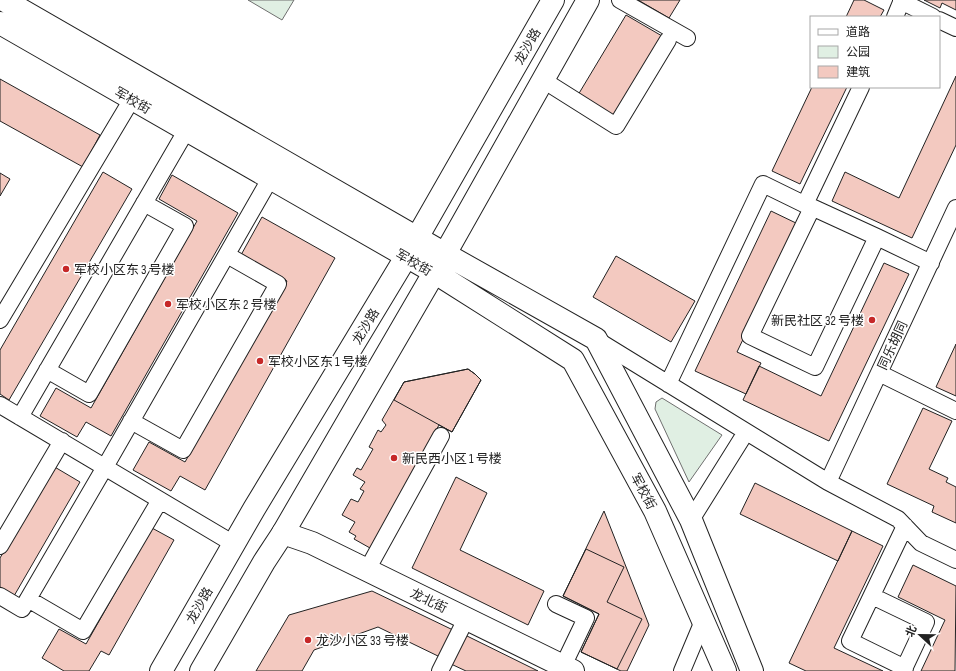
<svg xmlns="http://www.w3.org/2000/svg" width="956" height="671" viewBox="0 0 956 671" font-family="'Sofia Sans Condensed','Noto Sans SC',sans-serif">
<style>
.green{fill:#e0efe3;stroke:#6f6f6f}
.building{fill:#f3c9c0;stroke:#222}
.lines{fill:none;stroke-linecap:round;stroke-linejoin:round}
.street-casing{stroke:#222;stroke-width:18}
.secondary-casing{stroke:#222;stroke-width:24}
.primary-casing{stroke:#222;stroke-width:24}
.street{stroke:#fff;stroke-width:16}
.secondary{stroke:#fff;stroke-width:22}
.primary{stroke:#fff;stroke-width:22}
.poi-dot{fill:#c62828;stroke:#fff;stroke-width:1.5}
.labels{text-anchor:middle;stroke-width:3;stroke-linejoin:round;paint-order:stroke}
.street-label{font-size:13px;fill:#222;stroke:#fff}
.poi-label{font-size:13px;fill:#222;stroke:#fff;text-anchor:start}
</style>
<rect width="100%" height="100%" fill="#fff"/>
<!-- green -->
<path class="green" d="M248 0H294L282 20Z
M662 398 722 435 689 482 655 409 656 402Z"/>
<!-- building -->
<path class="building" d="M638 0H680L669 18Z
M854 0H864L884 10 880 17H846Z
M924 0H956V10L942 3 940 8Z
M626 15 662 36 614 117 578 95Z
M956 76V145L912 238 832 201 845 172 899 198Z
M0 79 100 135 83 167 0 121Z
M812 87H847L800 184 772 171Z
M103 172 132 189 9 400 0 394V350Z
M0 173 10 179 0 196Z
M172 175 238 213 111 436 86 422 77 437 40 416 56 388 91 408 197 221 159 199Z
M771 211 798 224 737 352 761 363 746 394 695 371Z
M262 217 335 258 205 490 180 476 171 491 133 470 149 442 185 462 287 281 241 255Z
M616 256 695 301 671 342 593 297Z
M884 263 909 274 829 441 743 400 759 366 821 396Z
M956 344V396L936 387Z
M468 369 475 374 481 380 452 432 439 425 370 548 354 539 356 536 349 532 355 522 342 515 351 499 358 502 364 491 360 489 365 482 353 475 357 468 361 470 373 449 369 447 378 430 381 432 386 425 382 420 404 382Z
M468 369 475 374 481 380 452 432 394 400 404 382Z
M923 408 952 421 929 469 948 478 946 482 956 487V523L932 512 934 506 887 484Z
M53 466 80 482 14 596 0 587V558Z
M456 477 487 493 460 550 544 591 528 625 412 568Z
M755 483 852 531 838 561 740 514Z
M604 511 649 625 627 671H621L581 652 599 614 563 596Z
M152 528 174 540 109 655 101 651 89 671H64L42 658 59 629 86 644Z
M852 531 883 546 834 648 883 671H806L789 663Z
M586 549 624 567 607 602 642 619 617 669 581 652 599 614 563 596Z
M913 565 956 586 955 671H921L945 620 898 597Z
M372 591 453 630 440 657 378 627 314 650 302 671H256L289 615Z
M465 635 538 671H466L451 664Z"/>
<g class="lines">
<!-- street casing -->
<g class="street-casing">
<path id="street" d="M620 0 687 38
M901 1 933 17
M895 17 902 0
M939 20 956 28
M543 80 616 126 668 40
M861 87 805 204 877 237 931 263
M0 320 132 99
M597 340 828 482 898 519 921 543 956 560
M47 370 89 394 185 226 144 203
M879 373 956 411
M668 384 763 184 812 208 750 336 815 367 877 237
M0 405 234 544
M20 417 186 131
M131 421 183 450 278 284 227 255
M828 482 956 208
M160 500 83 631 28 599 105 467 270 179
M691 520 746 432
M0 546 62 441
M367 570 441 436
M0 596 22 609 28 599
M872 596 926 622 903 671
M556 604 586 618 563 666
M905 668 850 641 905 526
M440 671 466 619
M682 671 703 621"/>
</g>
<!-- secondary casing -->
<g class="secondary-casing">
<path id="secondary" d="M4 0 445 254 596 339 691 520 752 671
M0 23 434 272 573 360 655 511 725 671
M283 533 312 543 573 671"/>
</g>
<!-- primary casing -->
<g class="primary-casing">
<path id="primary" d="M161 671 254 509 406 257 553 0
M201 671 264 562 283 533 445 254 588 0"/>
</g>
<!-- street -->
<use href="#street" class="street"/>
<!-- secondary -->
<use href="#secondary" class="secondary"/>
<!-- primary -->
<use href="#primary" class="primary"/>
</g>
<!-- markers -->
<g class="poi-dot">
<circle cx="66" cy="269" r="4"/>
<circle cx="168" cy="304" r="4"/>
<circle cx="872" cy="320" r="4"/>
<circle cx="260" cy="361" r="4"/>
<circle cx="394" cy="458" r="4"/>
<circle cx="308" cy="640" r="4"/>
</g>
<g class="labels">
<!-- street labels -->
<g class="street-label">
<text transform="translate(527 46) rotate(-60)" y="5">龙沙路</text>
<text transform="translate(133 100) rotate(30)" y="5">军校街</text>
<text transform="translate(414 262) rotate(30)" y="5">军校街</text>
<text transform="translate(365 326) rotate(-59)" y="5">龙沙路</text>
<text transform="translate(892 345) rotate(-65)" y="5">同乐胡同</text>
<text transform="translate(644 491) rotate(62)" y="5">军校街</text>
<text transform="translate(429 600) rotate(26)" y="5">龙北街</text>
<text transform="translate(199 605) rotate(-60)" y="5">龙沙路</text>
</g>
<!-- poi labels -->
<g class="poi-label">
<text x="74" y="274">军校小区东 3 号楼</text>
<text x="176" y="309">军校小区东 2 号楼</text>
<text x="864" y="325" text-anchor="end">新民社区 32 号楼</text>
<text x="268" y="366">军校小区东 1 号楼</text>
<text x="402" y="463">新民西小区 1 号楼</text>
<text x="316" y="645">龙沙小区 33 号楼</text>
</g>
</g>
<!-- legend -->
<rect x="810" y="16" width="130" height="72" fill="#ffffff" stroke="#a7a7a7"/>
<rect x="818" y="29" width="20" height="6" fill="#ffffff" stroke="#a7a7a7"/>
<text x="846" y="36" font-size="12" fill="#222222">道路</text>
<rect x="818" y="46" width="20" height="12" fill="#e0efe3" stroke="#a7a7a7"/>
<text x="846" y="56" font-size="12" fill="#222222">公园</text>
<rect x="818" y="66" width="20" height="12" fill="#f3c9c0" stroke="#a7a7a7"/>
<text x="846" y="76" font-size="12" fill="#222222">建筑</text>
<!-- north arrow -->
<g transform="translate(920 635) rotate(292)" stroke="#ffffff" stroke-width="3" paint-order="stroke">
<path d="M0-3L7 15L0 10L-7 15Z" fill="#222222"/>
<text y="-6" font-size="11" font-weight="bold" text-anchor="middle" fill="#222222">北</text>
</g>
</svg>
